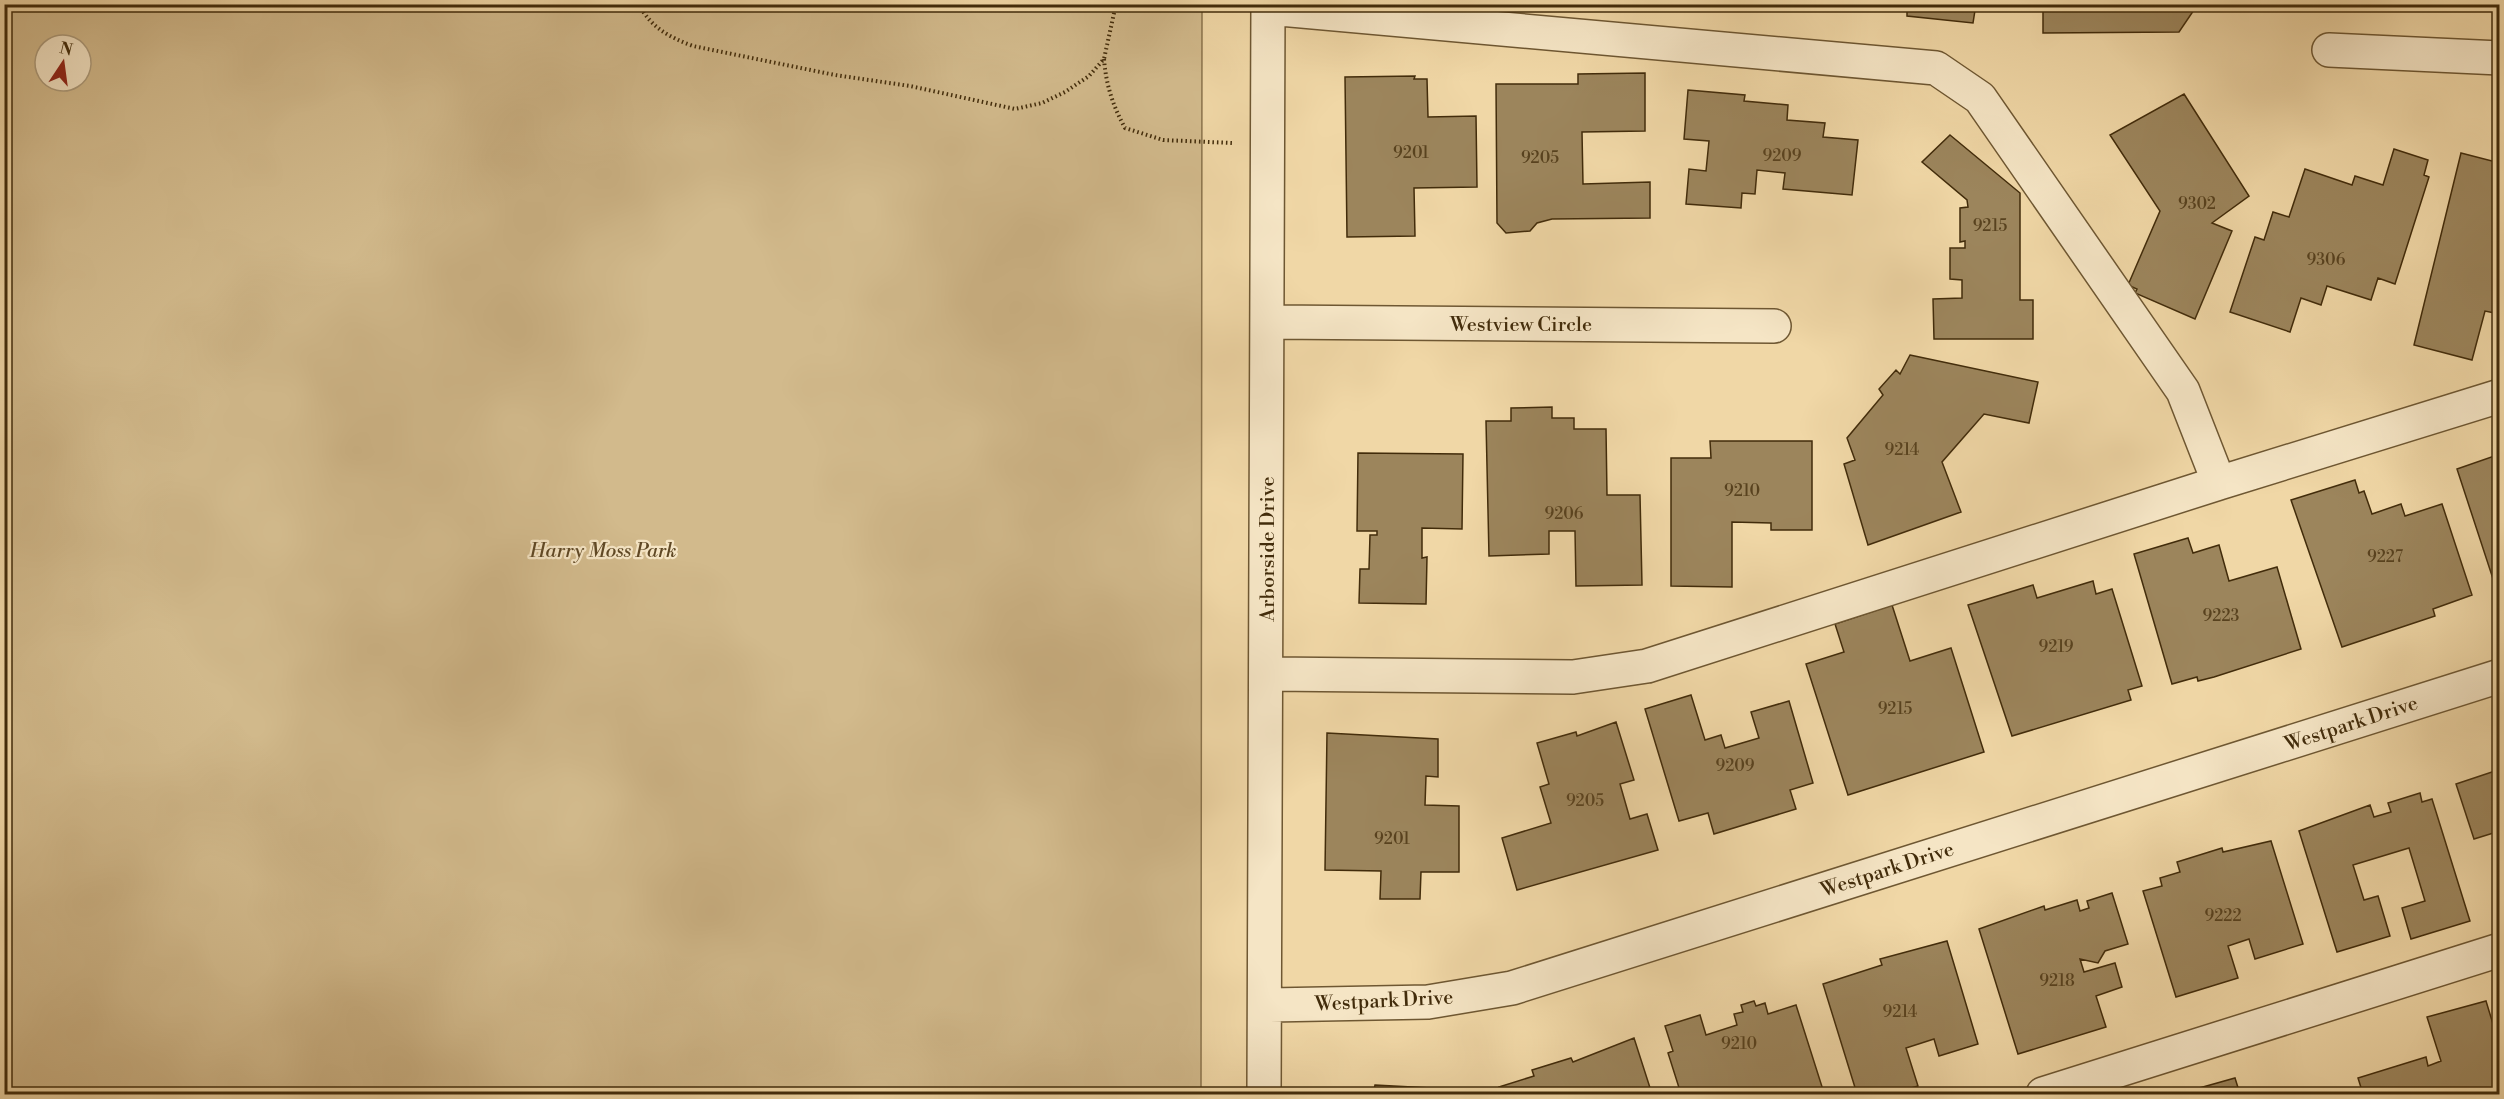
<svg xmlns="http://www.w3.org/2000/svg" width="2504" height="1099" viewBox="0 0 2504 1099" font-family="'Libre Bodoni',serif">
<style>
.green{fill:#d2ba8c;stroke:#8a734c;stroke-width:1.5;fill-rule:evenodd}
.building{fill:#9c855c;stroke:#422c0b;stroke-width:1.5}
.lines{fill:none;stroke-linecap:round;stroke-linejoin:round}
.minor-casing{stroke:#6e5732;stroke-width:36}
.path{stroke:#422c0b;stroke-width:4;stroke-dasharray:1.5 3;stroke-linecap:butt}
.minor{stroke:#f5e5c5;stroke-width:33}
.labels{text-anchor:middle;stroke-width:4.5;stroke-linejoin:round;paint-order:stroke}
.number-label{font-size:16px;fill:#58421f}
.street-label{font-size:20px;fill:#422c0b;stroke:#f5e5c5}
.park-label{font-size:20px;font-style:italic;fill:#5f4825;stroke:#f5e5c5}
</style>
<rect width="100%" height="100%" fill="#f0d7a6"/>
<filter id="stains"><feTurbulence type="fractalNoise" baseFrequency=".00333" numOctaves="4"/><feColorMatrix values="0 0 0 0 .2 0 0 0 0 .09 0 0 0 0 .02 0 0 0 .5 -.17"/></filter>
<radialGradient id="worn" r=".72"><stop offset=".6" stop-color="#630" stop-opacity="0"/><stop offset="1" stop-color="#630" stop-opacity=".3"/></radialGradient>
<!-- green -->
<path class="green" d="M5 4 1202 5 1201 1094H5ZM45 45H81V81H45Z"/>
<!-- building -->
<path class="building" d="M1688 4H1807L1806 11Z
M1907 4H1976L1973 23 1907 16Z
M2043 4H2198L2179 32 2043 33Z
M1645 73V131L1582 132 1583 184 1650 182V218L1552 219 1537 223 1530 231 1506 233 1497 223 1496 84H1578V74Z
M1415 76 1414 79H1427L1428 117 1476 116 1477 187 1414 188 1415 236 1347 237 1345 77Z
M1688 90 1745 95 1744 101 1788 105 1787 120 1825 123 1823 137 1858 140 1852 195 1783 189 1785 173 1757 170 1755 194 1742 193 1741 208 1686 204 1689 169 1706 171 1709 141 1684 139Z
M2184 94 2249 196 2212 223 2232 231 2195 319 2135 293 2137 289 2128 285 2160 211 2110 135Z
M1950 135 2020 193V300H2033V339H1934L1933 299 1962 298V280L1950 279V248H1965V241L1960 242V208L1968 207 1967 200 1922 162Z
M2394 149 2428 160 2424 175 2429 177 2395 284 2378 278 2371 300 2327 286 2321 305 2301 298 2290 332 2230 312 2255 237 2264 240 2273 212 2289 217 2305 169 2352 185 2355 176 2383 185Z
M2461 153 2500 163V314L2485 311 2472 360 2414 345Z
M1910 355 2038 382 2029 423 1984 414 1942 462 1961 512 1868 545 1844 464 1855 460 1847 438 1883 395 1879 389 1896 370 1900 374Z
M1552 407V418H1574V429H1606L1607 495H1640L1642 585 1576 586 1575 531H1549V554L1489 556 1486 421H1511V408Z
M1710 441H1812V530H1771V523L1732 522V587L1671 586V458H1711Z
M1358 453 1463 454 1462 529 1422 528V558L1427 557 1426 604 1359 603 1360 569H1369L1370 535H1377V531H1357Z
M2500 454V584L2495 585 2457 469Z
M2355 480 2359 493 2364 491 2372 514 2401 504 2405 516 2442 504 2472 595 2433 609 2435 616 2342 647 2291 500Z
M2188 538 2193 553 2219 545 2229 581 2277 567 2301 649 2214 677 2198 681 2197 677 2172 684 2134 554Z
M2093 581 2096 594 2112 589 2142 686 2128 690 2131 700 2012 736 1968 605 2033 585 2037 598Z
M1892 605 1910 661 1951 648 1984 752 1848 795 1806 664 1844 652 1835 624Z
M1691 695 1705 740 1721 735 1725 748 1759 738 1751 712 1789 701 1813 783 1790 790 1796 809 1714 834 1708 813 1679 821 1645 709Z
M1616 722 1634 780 1620 784 1630 819 1647 814 1658 850 1517 890 1502 838 1551 823 1540 787 1549 784 1537 743 1576 732 1577 736Z
M1327 733 1438 739V777L1426 776 1425 805 1459 806V872H1421L1420 899H1380L1381 871 1325 870Z
M2500 763V831L2474 839 2456 784 2498 770 2496 764Z
M2420 793 2422 802 2432 799 2470 921 2411 939 2402 908 2425 901 2409 848 2353 865 2364 900 2378 896 2390 936 2337 952 2299 831 2370 805 2374 817 2391 812 2388 803Z
M2271 841 2303 944 2255 959 2249 939 2228 946 2238 978 2176 997 2143 891 2162 886 2160 878 2180 872 2177 862 2222 848 2223 852Z
M2112 893 2128 944 2105 951 2098 963 2080 959 2084 972 2115 963 2122 987 2096 996 2106 1027 2018 1054 1979 929 2044 906 2045 910 2077 900 2080 911 2089 908 2087 901Z
M1947 941 1978 1044 1939 1056 1934 1039 1906 1048 1918 1086 1891 1094H1857L1823 984 1882 965 1880 959Z
M1754 1001 1756 1006 1765 1003 1768 1014 1796 1005 1824 1093 1786 1094 1784 1090 1771 1094H1681L1668 1053 1673 1051 1665 1026 1700 1015 1706 1035 1737 1025 1734 1014 1743 1012 1741 1005Z
M2486 1001 2500 1047V1094H2363L2358 1078 2426 1057 2428 1066 2441 1061 2427 1017Z
M1634 1038 1652 1094H1502L1499 1087 1534 1076 1532 1070 1571 1058 1573 1062Z
M2235 1078 2240 1094H2178Z
M1375 1085 1468 1090V1094H1339V1088L1374 1090Z"/>
<g class="lines">
<!-- minor casing -->
<g class="minor-casing">
<path id="minor" d="M2329 50 2500 58
M1268 322 1774 326
M2219 483 2500 396
M1266 674 1573 677 1647 666 2219 483 2183 391 1980 98 1936 68 1268 8
M1265 1005 1428 1002 1512 988 2500 676
M1264 1094 1268 4
M2043 1094 2500 950"/>
</g>
<!-- path -->
<path class="path" d="M639 4C650 27 669 37 693 46L835 75 910 86 1015 109 1042 103 1065 92 1089 76 1104 59 1116 4
M1104 59C1106 85 1113 106 1125 128L1163 140 1232 143"/>
<!-- minor -->
<use href="#minor" class="minor"/>
</g>
<g class="labels">
<!-- number labels -->
<g class="number-label">
<text x="1411" y="158">9201</text>
<text x="1782" y="161">9209</text>
<text x="1540" y="163">9205</text>
<text x="2197" y="209">9302</text>
<text x="1990" y="231">9215</text>
<text x="2326" y="265">9306</text>
<text x="1902" y="455">9214</text>
<text x="1742" y="496">9210</text>
<text x="1564" y="519">9206</text>
<text x="2385" y="562">9227</text>
<text x="2221" y="621">9223</text>
<text x="2056" y="652">9219</text>
<text x="1895" y="714">9215</text>
<text x="1735" y="771">9209</text>
<text x="1585" y="806">9205</text>
<text x="1392" y="844">9201</text>
<text x="2223" y="921">9222</text>
<text x="2057" y="986">9218</text>
<text x="1900" y="1017">9214</text>
<text x="1739" y="1049">9210</text>
</g>
<!-- street labels -->
<g class="street-label">
<text x="1521" y="331">Westview Circle</text>
<text transform="translate(1267 549) rotate(-90)" y="7">Arborside Drive</text>
<text transform="translate(2351 723) rotate(-18)" y="7">Westpark Drive</text>
<text transform="translate(1887 869) rotate(-18)" y="7">Westpark Drive</text>
<text transform="translate(1384 1000) rotate(-3)" y="7">Westpark Drive</text>
</g>
<!-- park labels -->
<g class="park-label">
<text x="603" y="557">Harry Moss Park</text>
</g>
</g>
<!-- margin -->
<rect width="2504" height="1099" fill="none" stroke="#f0d7a6" stroke-width="24"/>
<rect x="6" y="6" width="2492" height="1087" fill="none" stroke="#422c0b" stroke-width="3"/>
<rect x="12" y="12" width="2480" height="1075" fill="none" stroke="#422c0b" stroke-width="1.5"/>
<!-- north arrow -->
<g transform="translate(63 63) rotate(13)"><circle r="28" fill="#f5e5c5" stroke="#ad9b7b" stroke-width="1.5"/>
<path d="M0-4.5L10 22L0 15L-10 22Z" fill="#8f2418"/>
<text y="-9" font-size="16" font-weight="bold" text-anchor="middle" fill="#422c0b">N</text>
</g>
<rect width="100%" height="100%" filter="url(#stains)"/>
<rect width="100%" height="100%" fill="url(#worn)"/>
</svg>
